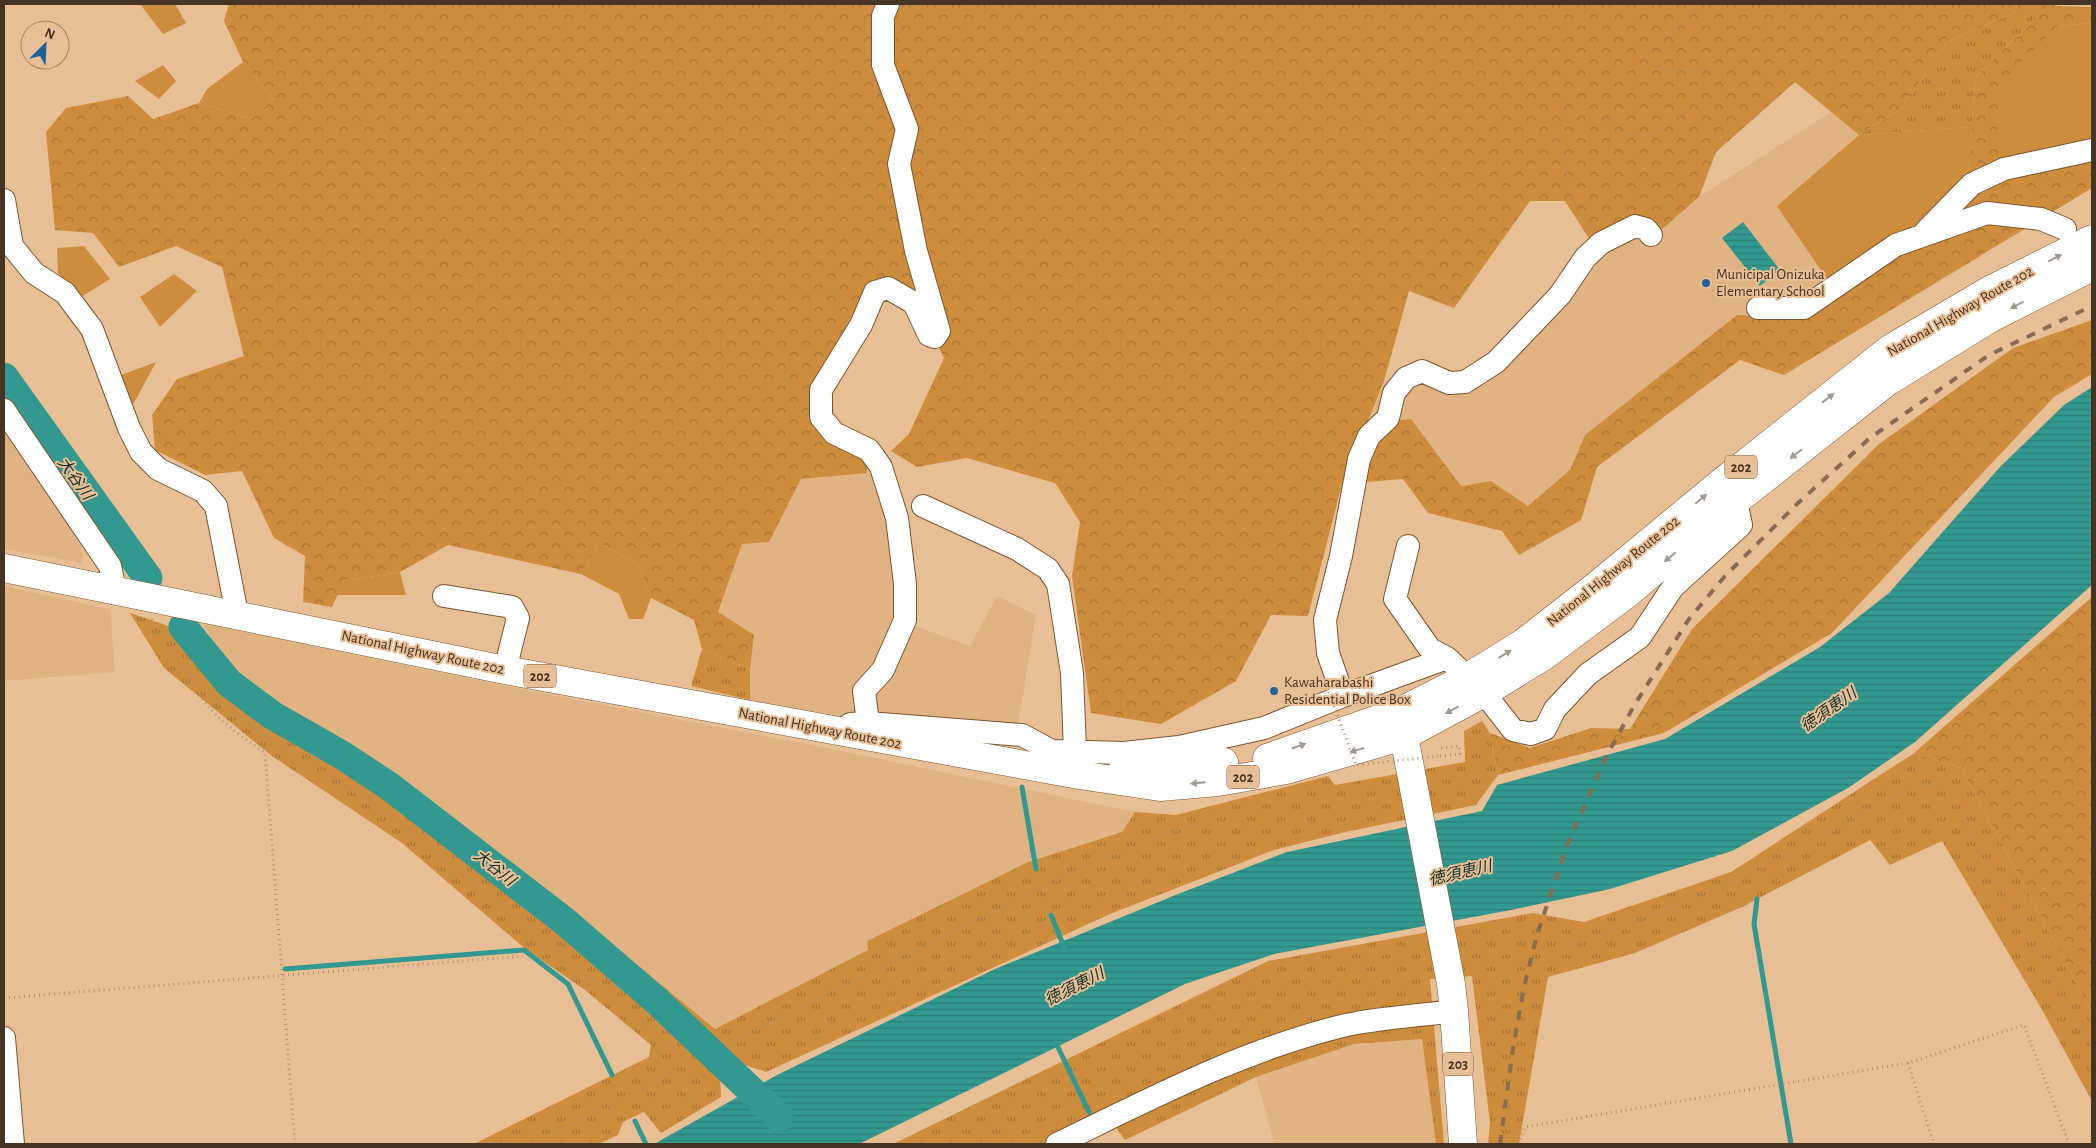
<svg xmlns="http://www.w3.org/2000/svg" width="2096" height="1148" viewBox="0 0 2096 1148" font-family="'Alegreya Sans','Noto Sans JP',sans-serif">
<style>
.built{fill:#e1b383}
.grass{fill:url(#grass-tufts)}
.forest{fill:url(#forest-crowns)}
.garden{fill:#ce8c3d}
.water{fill:url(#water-rules)}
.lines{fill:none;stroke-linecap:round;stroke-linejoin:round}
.stream{stroke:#329990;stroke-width:5}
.river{stroke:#329990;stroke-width:29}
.minor-casing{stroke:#7b572f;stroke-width:24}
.highway-casing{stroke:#7b572f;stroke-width:29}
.path{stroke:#b2916e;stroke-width:3;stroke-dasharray:1 4;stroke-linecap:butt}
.minor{stroke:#fff;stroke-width:22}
.highway{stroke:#fff;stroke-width:28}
.rail{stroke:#876c51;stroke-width:4;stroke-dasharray:9 9;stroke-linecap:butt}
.path-bridge{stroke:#b2916e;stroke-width:3;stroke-dasharray:1 4;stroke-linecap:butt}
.oneway{fill:#a29a91}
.poi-dot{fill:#206298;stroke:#e8bf94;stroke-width:2}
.labels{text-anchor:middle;stroke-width:4;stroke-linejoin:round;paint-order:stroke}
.shield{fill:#e8bf94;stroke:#765e45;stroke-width:1}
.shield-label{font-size:14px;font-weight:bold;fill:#453423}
.poi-label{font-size:15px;fill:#453423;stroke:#e8bf94;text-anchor:start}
.street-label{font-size:15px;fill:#453423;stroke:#e8bf94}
.water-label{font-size:16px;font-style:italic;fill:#11302e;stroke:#e8bf94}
</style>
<defs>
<pattern id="grass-tufts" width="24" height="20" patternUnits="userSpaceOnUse" patternTransform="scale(1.25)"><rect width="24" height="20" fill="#ce8c3d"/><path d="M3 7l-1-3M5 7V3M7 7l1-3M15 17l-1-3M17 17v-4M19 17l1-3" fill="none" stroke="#a97333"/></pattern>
<pattern id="forest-crowns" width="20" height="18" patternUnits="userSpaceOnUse" patternTransform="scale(1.25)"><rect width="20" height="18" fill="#ce8c3d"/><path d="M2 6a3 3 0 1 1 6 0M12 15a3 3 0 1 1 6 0" fill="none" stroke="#a97333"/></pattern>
<pattern id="water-rules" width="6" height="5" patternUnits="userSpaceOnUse" patternTransform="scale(1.25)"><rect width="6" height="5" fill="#329990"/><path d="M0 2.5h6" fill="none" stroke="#2c7e75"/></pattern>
</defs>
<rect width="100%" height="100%" fill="#e8bf94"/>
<!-- built -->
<path class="built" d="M1831 112 1859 135 1972 127 1903 251 1808 318 1737 315 1585 435 1570 470 1528 506 1491 481 1461 486 1411 419 1367 423 1384 381 1420 363 1463 378 1503 343 1590 240 1660 231 1699 197Z
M4 421 57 499 83 553 82 563 4 549Z
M867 473 883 480 899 620 970 646 997 596 1036 615 1018 725 846 719 750 700V669L718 612 742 543 769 542 801 479Z
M4 586 110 609 115 672 4 681Z
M203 623 510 687 822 747 1135 812 1122 832 1028 862 867 941 869 950 715 1029 572 911 388 769 251 687 223 661Z
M1422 1039 1436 1144H1274L1256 1077 1354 1044Z"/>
<!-- grass -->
<path class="grass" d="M2018 4H2050L1975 78 1972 127 1859 135 1901 109 1947 42 2015 12Z
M130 613 169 626 222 692 382 791 559 927 720 1072 721 1097 661 1133 644 1112 623 1122 618 1135 599 1144H474L649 1057 651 1045 585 990 523 947 402 843 272 756 164 668Z
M702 649 750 669V700L691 686Z
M1482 721 1490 733 1498 775 1476 805 1341 833 1274 850 1110 914 766 1072 741 1064 572 911 715 1029 868 950 867 941 1028 862 1122 832 1135 812 1176 815 1328 776 1335 785 1465 762 1464 731Z
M1914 753 1961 768 2092 1012V1101L2041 1008 1942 841 1890 865 1870 840 1742 907 1635 953 1548 977 1519 1144H1488L1490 1123 1472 976 1430 979 1444 1144H1436L1422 1039 1354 1044 1256 1077 1125 1140 1107 1115 1076 1144H893L1268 961 1533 913 1584 922 1731 872Z"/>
<!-- forest -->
<path class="forest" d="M229 4H2018L2015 12 1947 42 1901 109 1859 135 1795 82 1716 152 1699 197 1660 231 1590 240 1565 201H1530L1454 308 1409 291 1384 381 1367 423 1411 419 1461 486 1491 481 1528 506 1570 470 1585 435 1737 315 1808 318 1903 251 1969 169 1975 78 2050 4 2058 6 2092 7V23L2057 26 2092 161V188L1784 375 1740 360 1597 467 1581 520 1519 555 1502 531 1428 513 1403 479 1342 484 1308 616 1271 615 1236 681 1161 724 1091 713 1072 576 1080 522 1055 483 967 458 917 467 891 451 909 434 944 358 910 287 870 281 811 393 814 428 866 459 867 473 801 479 769 542 742 544 718 612 754 635 750 669 702 649 694 620 651 598 638 564 599 543 581 574 448 545 400 572 344 581 332 607 303 602 305 556 274 538 242 471 205 475 155 450 152 415 177 379 244 356 222 267 176 246 119 267 93 233 55 230 46 132 66 108 128 96 153 119 199 103 251 119 273 99 243 62 224 21Z
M2092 320V374L2054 397 1832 633 1664 733 1498 775 1490 733 1530 748 1591 728 1630 729 1692 629 1879 444 2013 348Z
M2092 597V1012L1961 768 1914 753Z"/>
<!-- garden -->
<path class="garden" d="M140 4H175L186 23 163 34Z
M2092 23V143L2003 161 1996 134 2005 79 2057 26Z
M243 62 273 99 251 119 199 103 207 89Z
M163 65 176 81 159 99 135 81Z
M1972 127 1969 169 1923 226 1827 279 1777 206 1859 135Z
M84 246 110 279 81 297 58 273 57 248Z
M174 274 197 291 160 327 140 297Z
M156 362 127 416 116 377Z
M599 543 638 564 651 598 643 619H629L619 594 581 574Z
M400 572 406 595H337L344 581Z"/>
<!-- water -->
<path class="water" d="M1743 222 1780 270 1760 286 1722 238Z
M2092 387V585L1915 742 1848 788 1732 851 1610 889 1511 910 1274 954 1185 984 859 1144H654L777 1075 995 969 1178 894 1287 852 1482 811 1497 785 1665 739 1820 647 1889 593 1999 468 2064 405Z"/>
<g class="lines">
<!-- stream -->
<path class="stream" d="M1022 787 1036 869
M1757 899 1754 924 1791 1144
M1051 915 1064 947
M285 969 524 950 568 984 612 1075
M1056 1043 1089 1112
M635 1121 646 1144"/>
<!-- river -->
<path class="river" d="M4 377 148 578
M183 627 229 683 272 715 342 755 389 786 563 920 658 1002 779 1117"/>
<!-- minor casing -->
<g class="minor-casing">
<path id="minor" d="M4 200 12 246 34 273 65 293 92 329 129 428 141 452 158 469 203 491 216 506 237 614
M1926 231 1972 184 2004 169 2092 150
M1758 308H1804L1896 245 1987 213 2041 219 2065 229
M4 410 110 566 115 590
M923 506 1017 549 1048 569 1058 584 1072 673 1075 751
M1408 546 1395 599 1430 649 1447 658
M444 596 512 607 518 618 505 670
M1343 696 1328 653 1325 620 1341 556 1359 459 1369 436 1388 418 1394 393 1406 378 1422 371 1449 383 1465 382 1496 362 1560 295 1585 258 1601 243 1635 226 1646 229 1651 235
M868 723 1022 735 1052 751
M842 732 850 724 868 723 864 691 883 670 905 620V584L897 518 881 467 869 450 834 433 821 417V390L861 325 875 292 888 288 914 303 929 335 935 337 939 331 916 251 899 164 907 129 883 65V16L888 4
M1040 768 1052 751 1124 753 1179 747 1264 728 1343 696 1447 658 1484 693 1513 730 1531 734 1545 729 1555 709 1588 674 1640 637 1673 587 1741 525 1736 501
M4 1038 13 1144
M1057 1144C1148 1100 1239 1052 1338 1027 1373 1018 1418 1016 1454 1011"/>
</g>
<!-- highway casing -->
<g class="highway-casing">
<path id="highway" d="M4 568 505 670 1079 775 1160 787 1218 782 1286 770 1404 736 1484 693 1544 656 1627 594 1736 501 1887 382 1991 318 2092 267
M1402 717 1404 736 1451 984 1454 1011 1463 1144
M1267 758 1401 711 1468 677 1523 643 1596 586 1723 481 1891 348 1988 291 2092 239
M1122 771 1224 762"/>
</g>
<!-- path -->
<path class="path" d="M1591 228 1574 202 1558 138 1565 104 1575 98 1623 134 1651 135 1681 117 1708 82 1699 71H1670L1644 62 1652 43 1686 25 1695 4
M152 619 189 674 223 708 369 801 500 902 677 1049 679 1065 671 1074 532 1144
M190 677C204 712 236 732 265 753L295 1144
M1440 756 1460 754 1459 746 1441 748
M1558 952 1752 874 1911 788 1929 783 1947 792 2092 1048
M4 998 523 956
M729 1043 1084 867 1208 818 1212 804
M1908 1063 1934 1144
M1519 1144 1525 1127 1908 1063 2024 1025 2069 1144"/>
<!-- minor -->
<use href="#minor" class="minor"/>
<!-- highway -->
<use href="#highway" class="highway"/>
<!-- rail -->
<path class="rail" d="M1500 1144 1513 1048 1524 987 1537 935 1567 845 1606 757 1635 704 1689 619 1725 576 1798 503 1870 438 1989 355 2092 306"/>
<!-- path-bridge -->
<path class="path-bridge" d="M1327 687 1356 765 1440 756"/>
</g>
<!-- one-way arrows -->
<defs><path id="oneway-solid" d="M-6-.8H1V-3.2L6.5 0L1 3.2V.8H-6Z" transform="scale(1.25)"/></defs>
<g class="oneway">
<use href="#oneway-solid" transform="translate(2055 258) rotate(-27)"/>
<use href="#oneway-solid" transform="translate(2017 305) rotate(153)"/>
<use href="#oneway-solid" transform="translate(1828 398) rotate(-38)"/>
<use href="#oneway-solid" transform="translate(1796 454) rotate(142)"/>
<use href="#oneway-solid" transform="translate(1701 499) rotate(-40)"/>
<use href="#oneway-solid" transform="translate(1670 557) rotate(140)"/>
<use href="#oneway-solid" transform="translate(1505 654) rotate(-31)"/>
<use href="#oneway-solid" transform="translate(1452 710) rotate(151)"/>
<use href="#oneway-solid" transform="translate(1299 746) rotate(-19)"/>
<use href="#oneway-solid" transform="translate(1357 750) rotate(164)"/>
<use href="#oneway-solid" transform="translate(1198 783) rotate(175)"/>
</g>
<!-- markers -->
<g class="poi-dot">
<circle cx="1706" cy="283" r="5"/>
<circle cx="1274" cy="691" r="5"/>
</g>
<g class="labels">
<!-- shield labels -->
<g class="shield">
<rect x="1725" y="455.5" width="32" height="23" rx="4"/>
<rect x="524" y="664.5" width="32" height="23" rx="4"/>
<rect x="1227" y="765.5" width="32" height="23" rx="4"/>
<rect x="1443" y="1052.5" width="30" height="23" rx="4"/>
</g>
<g class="shield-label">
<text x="1741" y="472">202</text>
<text x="540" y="681">202</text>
<text x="1243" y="782">202</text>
<text x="1458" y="1069">203</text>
</g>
<!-- poi labels -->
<g class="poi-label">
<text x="1716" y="279">Municipal Onizuka<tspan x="1716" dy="17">Elementary School</tspan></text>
<text x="1284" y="687">Kawaharabashi<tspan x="1284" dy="17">Residential Police Box</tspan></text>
</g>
<!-- street labels -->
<g class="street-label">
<text transform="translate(1960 311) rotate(-30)" y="5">National Highway Route 202</text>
<text transform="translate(1613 571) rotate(-39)" y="5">National Highway Route 202</text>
<text transform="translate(423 652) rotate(12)" y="5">National Highway Route 202</text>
<text transform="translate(820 728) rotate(11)" y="5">National Highway Route 202</text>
</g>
<!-- water labels -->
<g class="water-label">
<text transform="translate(76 478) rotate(54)" y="6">大谷川</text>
<text transform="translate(1828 709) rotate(-35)" y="6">徳須恵川</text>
<text transform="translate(495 867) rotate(38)" y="6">大谷川</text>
<text transform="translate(1460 872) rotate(-13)" y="6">徳須恵川</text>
<text transform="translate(1074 986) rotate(-27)" y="6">徳須恵川</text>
</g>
</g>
<!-- border -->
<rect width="2096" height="1148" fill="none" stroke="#453423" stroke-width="10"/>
<!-- north arrow -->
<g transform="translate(45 45) rotate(24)"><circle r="24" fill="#e8bf94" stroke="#a78767"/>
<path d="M0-4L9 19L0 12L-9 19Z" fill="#206298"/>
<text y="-8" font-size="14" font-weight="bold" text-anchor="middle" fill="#453423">N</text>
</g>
</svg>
